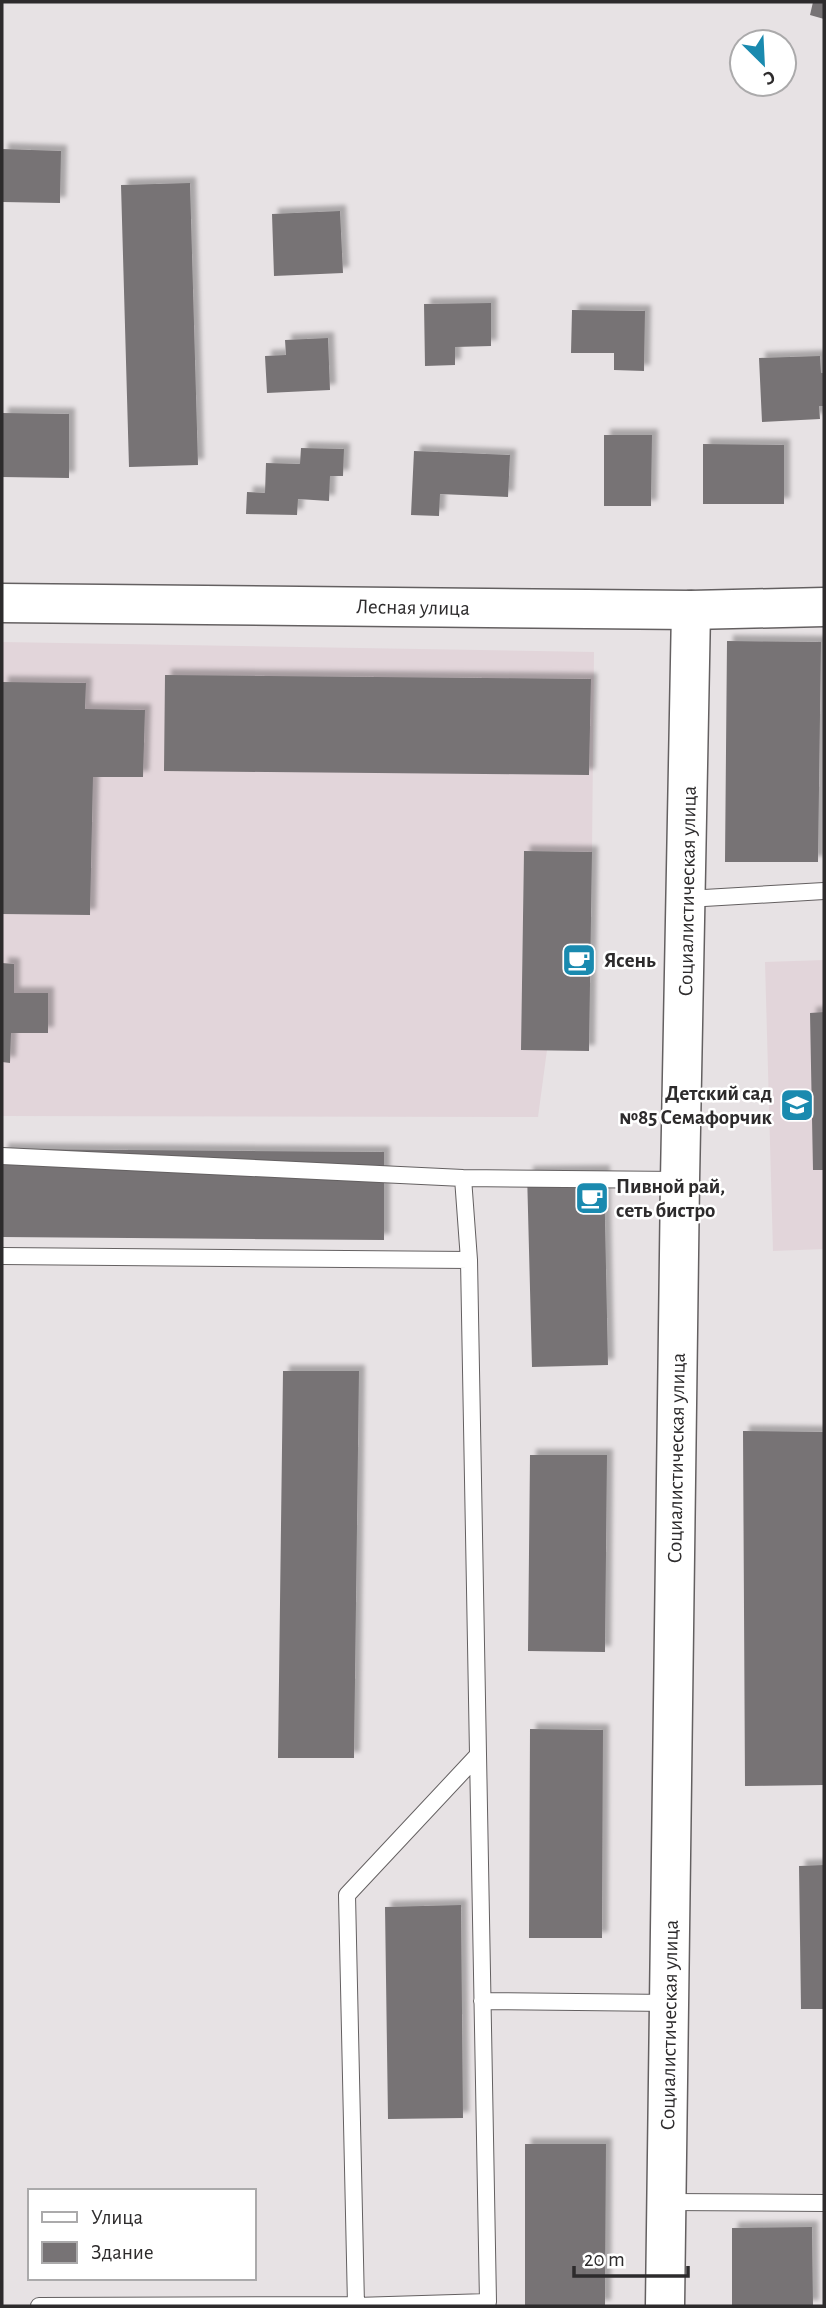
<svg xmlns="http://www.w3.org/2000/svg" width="826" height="2308" viewBox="0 0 826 2308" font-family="'Alegreya Sans',sans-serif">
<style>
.built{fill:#e2d5da}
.building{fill:#777375;filter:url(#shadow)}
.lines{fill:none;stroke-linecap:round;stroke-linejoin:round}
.service-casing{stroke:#646061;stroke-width:18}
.tertiary-casing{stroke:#646061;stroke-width:41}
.primary-casing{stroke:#646061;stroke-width:41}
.service{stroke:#fff;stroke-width:16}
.tertiary{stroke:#fff;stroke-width:38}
.primary{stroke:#fff;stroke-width:38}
.labels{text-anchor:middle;stroke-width:5;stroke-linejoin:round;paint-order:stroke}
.street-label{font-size:21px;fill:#2d2b2c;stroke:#fff}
.poi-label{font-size:21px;font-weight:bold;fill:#2d2b2c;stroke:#fff;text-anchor:start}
</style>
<defs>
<filter id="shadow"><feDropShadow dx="6" dy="-6" stdDeviation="2" flood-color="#0004"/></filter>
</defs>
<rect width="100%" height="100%" fill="#e7e2e4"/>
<!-- built -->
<path class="built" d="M2 642 594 652 592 852 524 851 521 1049 547 1050 538 1117 2 1116Z
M824 960V1249L773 1251 765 962Z"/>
<!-- building -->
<path class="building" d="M813 2H824V19L810 15Z
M2 149 61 151 60 203 2 202Z
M190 183 198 465 129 467 121 185Z
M340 211 343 273 274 276 272 214Z
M491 303V346L455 347V365L425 366 424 304Z
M572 310 645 311 644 371 614 370V353H571Z
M328 338 330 390 267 393 265 356 286 355 285 340Z
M820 356 821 373H824V406H819L820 419 762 422 759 358Z
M2 413 69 414V478L2 477Z
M604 435H652L651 506H604Z
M703 444 784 445V504H703Z
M301 448 344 449 343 476H330L329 501 298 499 297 515 246 514 247 492 265 493 266 463 300 464Z
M414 451 510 455 508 497 440 494 439 516 411 515Z
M727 641 821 642 818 862H725Z
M165 675 591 679 589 775 164 771Z
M2 682 86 683 85 709 145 710 143 777H93L90 915 2 914Z
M524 851 592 852 589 1051 521 1050Z
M2 963 14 964V993H48V1033H11L10 1063 2 1062Z
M824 1012V1170H813L810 1013Z
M2 1149 384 1152V1240L2 1237Z
M604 1171 608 1365 532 1367 527 1172Z
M283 1371H359L354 1758H278Z
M743 1431 824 1432V1785L745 1786Z
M530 1455H607L605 1652 528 1651Z
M530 1729 603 1730 602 1938H529Z
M824 1865V2009H801L799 1866Z
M461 1905 463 2118 388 2119 385 1907Z
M525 2144H606L605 2306H525Z
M812 2227 813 2306H732V2228Z"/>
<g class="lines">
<!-- service casing -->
<g class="service-casing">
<path id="service" d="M687 899 824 891
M2 1156 463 1178 680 1180
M2 1256 469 1260
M482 2001 670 2003
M667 2202 824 2203
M39 2306 356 2305 347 1895 478 1755
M356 2306 488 2302 469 1260 463 1178"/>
</g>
<!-- tertiary casing -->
<g class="tertiary-casing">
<path id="tertiary" d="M665 2306 680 1180 691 610"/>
</g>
<!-- primary casing -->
<g class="primary-casing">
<path id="primary" d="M2 603 691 610 824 607"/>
</g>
<!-- service -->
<use href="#service" class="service"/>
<!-- tertiary -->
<use href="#tertiary" class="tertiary"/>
<!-- primary -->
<use href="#primary" class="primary"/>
</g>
<!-- icons -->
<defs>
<g id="cafe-square" transform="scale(1.75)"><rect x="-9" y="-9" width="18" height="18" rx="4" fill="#1a8aaf" stroke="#fff"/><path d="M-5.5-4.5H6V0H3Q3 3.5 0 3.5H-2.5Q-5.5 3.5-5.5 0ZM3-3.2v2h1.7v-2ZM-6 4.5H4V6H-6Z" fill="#fff"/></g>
<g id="school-square" transform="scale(1.75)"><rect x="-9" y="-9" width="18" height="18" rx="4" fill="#1a8aaf" stroke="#fff"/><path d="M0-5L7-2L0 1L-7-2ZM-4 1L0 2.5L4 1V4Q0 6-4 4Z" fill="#fff"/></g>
</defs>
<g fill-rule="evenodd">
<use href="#cafe-square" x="579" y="960"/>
<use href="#school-square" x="797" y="1105"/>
<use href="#cafe-square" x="592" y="1198"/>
</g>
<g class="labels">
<!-- street labels -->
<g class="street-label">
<text transform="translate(413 607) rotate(1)" y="7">Лесная улица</text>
<text transform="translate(687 891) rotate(-89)" y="7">Социалистическая улица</text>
<text transform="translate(676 1458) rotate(-89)" y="7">Социалистическая улица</text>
<text transform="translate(669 2025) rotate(-89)" y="7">Социалистическая улица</text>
</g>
<!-- poi labels -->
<g class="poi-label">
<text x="604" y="967">Ясень</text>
<text x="772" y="1100" text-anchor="end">Детский сад<tspan x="772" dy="24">№85 Семафорчик</tspan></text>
<text x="616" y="1193">Пивной рай,<tspan x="616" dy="24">сеть бистро</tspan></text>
</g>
</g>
<!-- border -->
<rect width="826" height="2308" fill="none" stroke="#2d2b2c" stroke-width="7"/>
<!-- legend -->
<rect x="28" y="2189" width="228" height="91" fill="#ffffff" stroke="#abaaab" stroke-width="2"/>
<rect x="42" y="2212" width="35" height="10" fill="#ffffff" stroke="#abaaab" stroke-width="2"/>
<text x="91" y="2224" font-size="21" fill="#2d2b2c">Улица</text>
<rect x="42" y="2242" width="35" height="21" fill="#777375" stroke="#abaaab" stroke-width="2"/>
<text x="91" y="2259" font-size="21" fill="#2d2b2c">Здание</text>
<!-- north arrow -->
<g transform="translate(763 63) rotate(156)"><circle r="33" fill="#ffffff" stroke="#abaaab" stroke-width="2"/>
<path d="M0-5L12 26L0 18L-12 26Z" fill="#1a8aaf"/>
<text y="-10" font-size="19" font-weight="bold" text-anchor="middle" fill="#2d2b2c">С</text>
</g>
<!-- scale -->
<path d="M574 2266v10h114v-10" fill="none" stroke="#2d2b2c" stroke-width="3.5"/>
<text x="584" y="2266" font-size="21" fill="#2d2b2c" stroke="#ffffff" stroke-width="5" paint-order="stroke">20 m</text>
</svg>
